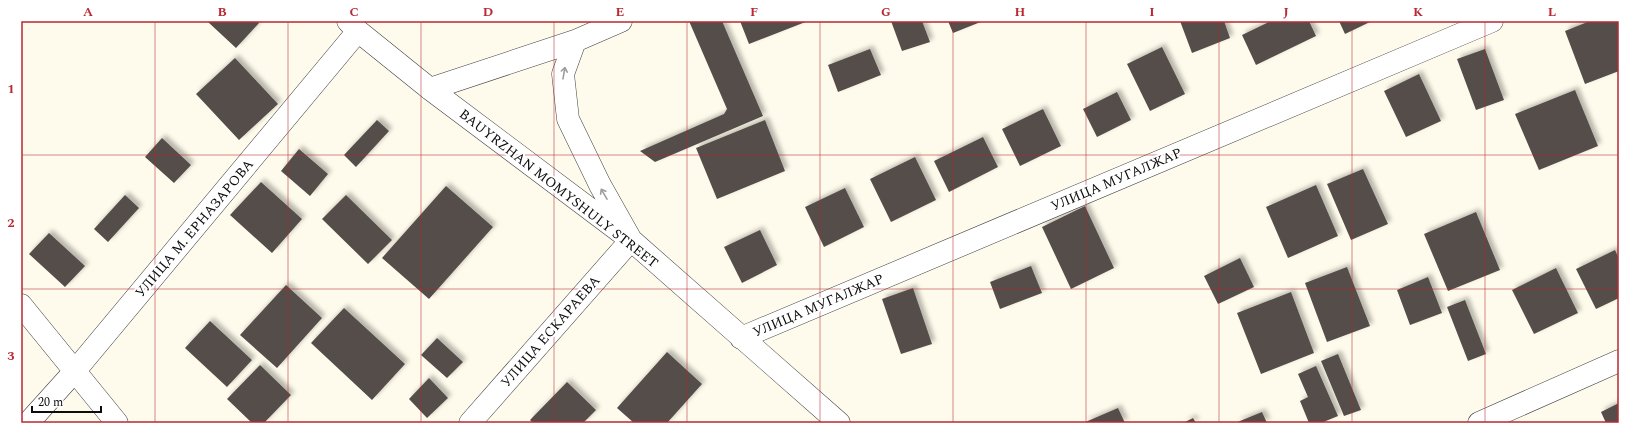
<svg xmlns="http://www.w3.org/2000/svg" width="1640" height="444" viewBox="0 0 1640 444" font-family="Spectral,serif">
<style>
.building{fill:#554d49;filter:url(#shadow)}
.lines{fill:none;stroke-linecap:round;stroke-linejoin:round}
.minor-casing{stroke:#3f3f3f;stroke-width:23}
.minor{stroke:#fff;stroke-width:22}
.oneway{stroke:#9e9e9e}
.grid{fill:none;stroke:#b82932;stroke-width:1;stroke-opacity:0.55}
.labels{text-anchor:middle;stroke-width:4;stroke-linejoin:round;paint-order:stroke}
.street-label{font-size:14px;fill:#0c0c0c;stroke:#fff}
.neatline{fill:none;stroke:#b82932;stroke-width:1.5}
.grid-label{font-size:13px;text-anchor:middle;font-weight:bold;fill:#b82932}
</style>
<defs>
<filter id="shadow"><feDropShadow dx="3.5" dy="-3.5" stdDeviation="2" flood-color="#0004"/></filter>
</defs>
<rect width="100%" height="100%" fill="#fefbec"/>
<!-- building -->
<path class="building" d="M209 21H257L259 23 236 48 208 22Z
M689 21H722L763 116 655 162 640 151 724 114 727 109Z
M740 21H808L749 44Z
M891 21H922L930 42 902 51Z
M948 21H983L953 33Z
M1180 21H1224L1230 38 1192 53Z
M1271 21H1309L1316 36 1256 65 1242 35Z
M1339 21H1372L1345 34Z
M1590 21H1618L1619 71 1585 84 1565 31Z
M1162 47 1185 94 1150 111 1127 64Z
M870 49 881 75 838 92 828 65Z
M1485 49 1504 100 1476 110 1457 59Z
M235 58 278 104 239 140 196 94Z
M1419 74 1441 121 1406 137 1384 91Z
M1575 90 1598 146 1539 170 1515 114Z
M1117 92 1131 120 1097 137 1083 109Z
M1043 109 1061 146 1020 166 1002 129Z
M377 120 389 131 356 167 344 155Z
M765 120 785 171 717 199 696 148Z
M983 137 998 167 949 192 934 161Z
M162 138 191 165 174 183 145 157Z
M299 149 328 174 310 196 281 171Z
M915 157 936 200 891 222 870 179Z
M1363 169 1388 224 1351 240 1327 184Z
M261 182 302 219 272 253 230 215Z
M1316 185 1338 236 1288 258 1266 207Z
M446 186 493 227 429 299 382 258Z
M845 188 864 227 824 247 805 207Z
M125 195 139 208 108 242 94 229Z
M346 195 392 240 368 264 322 219Z
M1085 206 1114 268 1071 289 1042 227Z
M1476 212 1500 270 1448 291 1424 234Z
M760 230 777 265 742 283 724 247Z
M49 233 85 266 65 287 29 254Z
M1615 250 1619 259V298L1596 309 1576 269Z
M1240 258 1254 287 1218 304 1204 276Z
M1031 266 1042 293 1000 309 990 282Z
M1347 267 1370 326 1327 342 1305 283Z
M1556 268 1578 313 1534 334 1512 290Z
M1428 277 1442 313 1410 325 1397 290Z
M286 285 322 318 277 368 240 335Z
M913 288 932 344 901 354 882 299Z
M1291 292 1314 353 1261 374 1237 313Z
M1465 300 1486 354 1468 361 1447 307Z
M344 308 405 364 372 400 311 343Z
M210 321 252 360 227 387 185 348Z
M437 338 463 362 447 378 421 355Z
M667 352 702 384 667 423H634L617 408Z
M1338 354 1361 410 1344 416 1321 361Z
M260 365 291 395 264 423H252L227 399Z
M1316 366 1338 416 1321 423H1309L1300 401 1308 397 1298 374Z
M429 378 448 398 427 418 409 399Z
M567 382 596 410 583 423H533L530 420Z
M1619 403V423H1606L1601 412Z
M1118 408 1125 423H1083Z
M1262 412 1267 423H1235Z
M1193 418 1196 423H1183Z"/>
<g class="lines">
<!-- minor casing -->
<g class="minor-casing">
<path id="minor" d="M348 21 358 31 430 89 631 240 839 423
M430 89 575 41 621 21
M21 305 117 423
M741 338 1492 21
M28 423 74 372 358 31
M470 423 631 240 600 185 568 119 563 74 575 41
M1479 423 1619 361"/>
</g>
<!-- minor -->
<use href="#minor" class="minor"/>
</g>
<!-- one-way arrows -->
<defs><path id="oneway-shaft" d="M-6 0H5M1.5-3L5.5 0L1.5 3" fill="none" stroke-width="1.6" stroke-linecap="round" stroke-linejoin="round"/></defs>
<g class="oneway">
<use href="#oneway-shaft" transform="translate(564 73) rotate(-80)"/>
<use href="#oneway-shaft" transform="translate(604 194) rotate(-120)"/>
</g>
<!-- grid -->
<path class="grid" d="M155 21V423M288 21V423M421 21V423M554 21V423M687 21V423M820 21V423M953 21V423M1086 21V423M1219 21V423M1352 21V423M1485 21V423M21 155H1619M21 289H1619"/>
<g class="labels">
<!-- street labels -->
<g class="street-label">
<text transform="translate(1116 179) rotate(-23)" y="5">УЛИЦА МУГАЛЖАР</text>
<text transform="translate(559 188) rotate(38)" y="5">BAUYRZHAN MOMYSHULY STREET</text>
<text transform="translate(194 228) rotate(-50)" y="5">УЛИЦА М. ЕРНАЗАРОВА</text>
<text transform="translate(818 305) rotate(-23)" y="5">УЛИЦА МУГАЛЖАР</text>
<text transform="translate(550 331) rotate(-49)" y="5">УЛИЦА ЕСКАРАЕВА</text>
</g>
</g>
<!-- border -->
<rect width="1640" height="444" fill="none" stroke="#ffffff" stroke-width="44"/>
<!-- scale -->
<path d="M32 406v6h69v-6" fill="none" stroke="#0c0c0c" stroke-width="2"/>
<text x="38" y="406" font-size="12" fill="#0c0c0c" stroke="#ffffff" stroke-width="3" paint-order="stroke">20 m</text>
<rect x="22" y="22" width="1596" height="400" class="neatline"/>
<g class="grid-label">
<text x="88" y="16">A</text>
<text x="222" y="16">B</text>
<text x="354" y="16">C</text>
<text x="488" y="16">D</text>
<text x="620" y="16">E</text>
<text x="754" y="16">F</text>
<text x="886" y="16">G</text>
<text x="1020" y="16">H</text>
<text x="1152" y="16">I</text>
<text x="1286" y="16">J</text>
<text x="1418" y="16">K</text>
<text x="1552" y="16">L</text>
<text x="11" y="93">1</text>
<text x="11" y="227">2</text>
<text x="11" y="360">3</text>
</g>
</svg>
